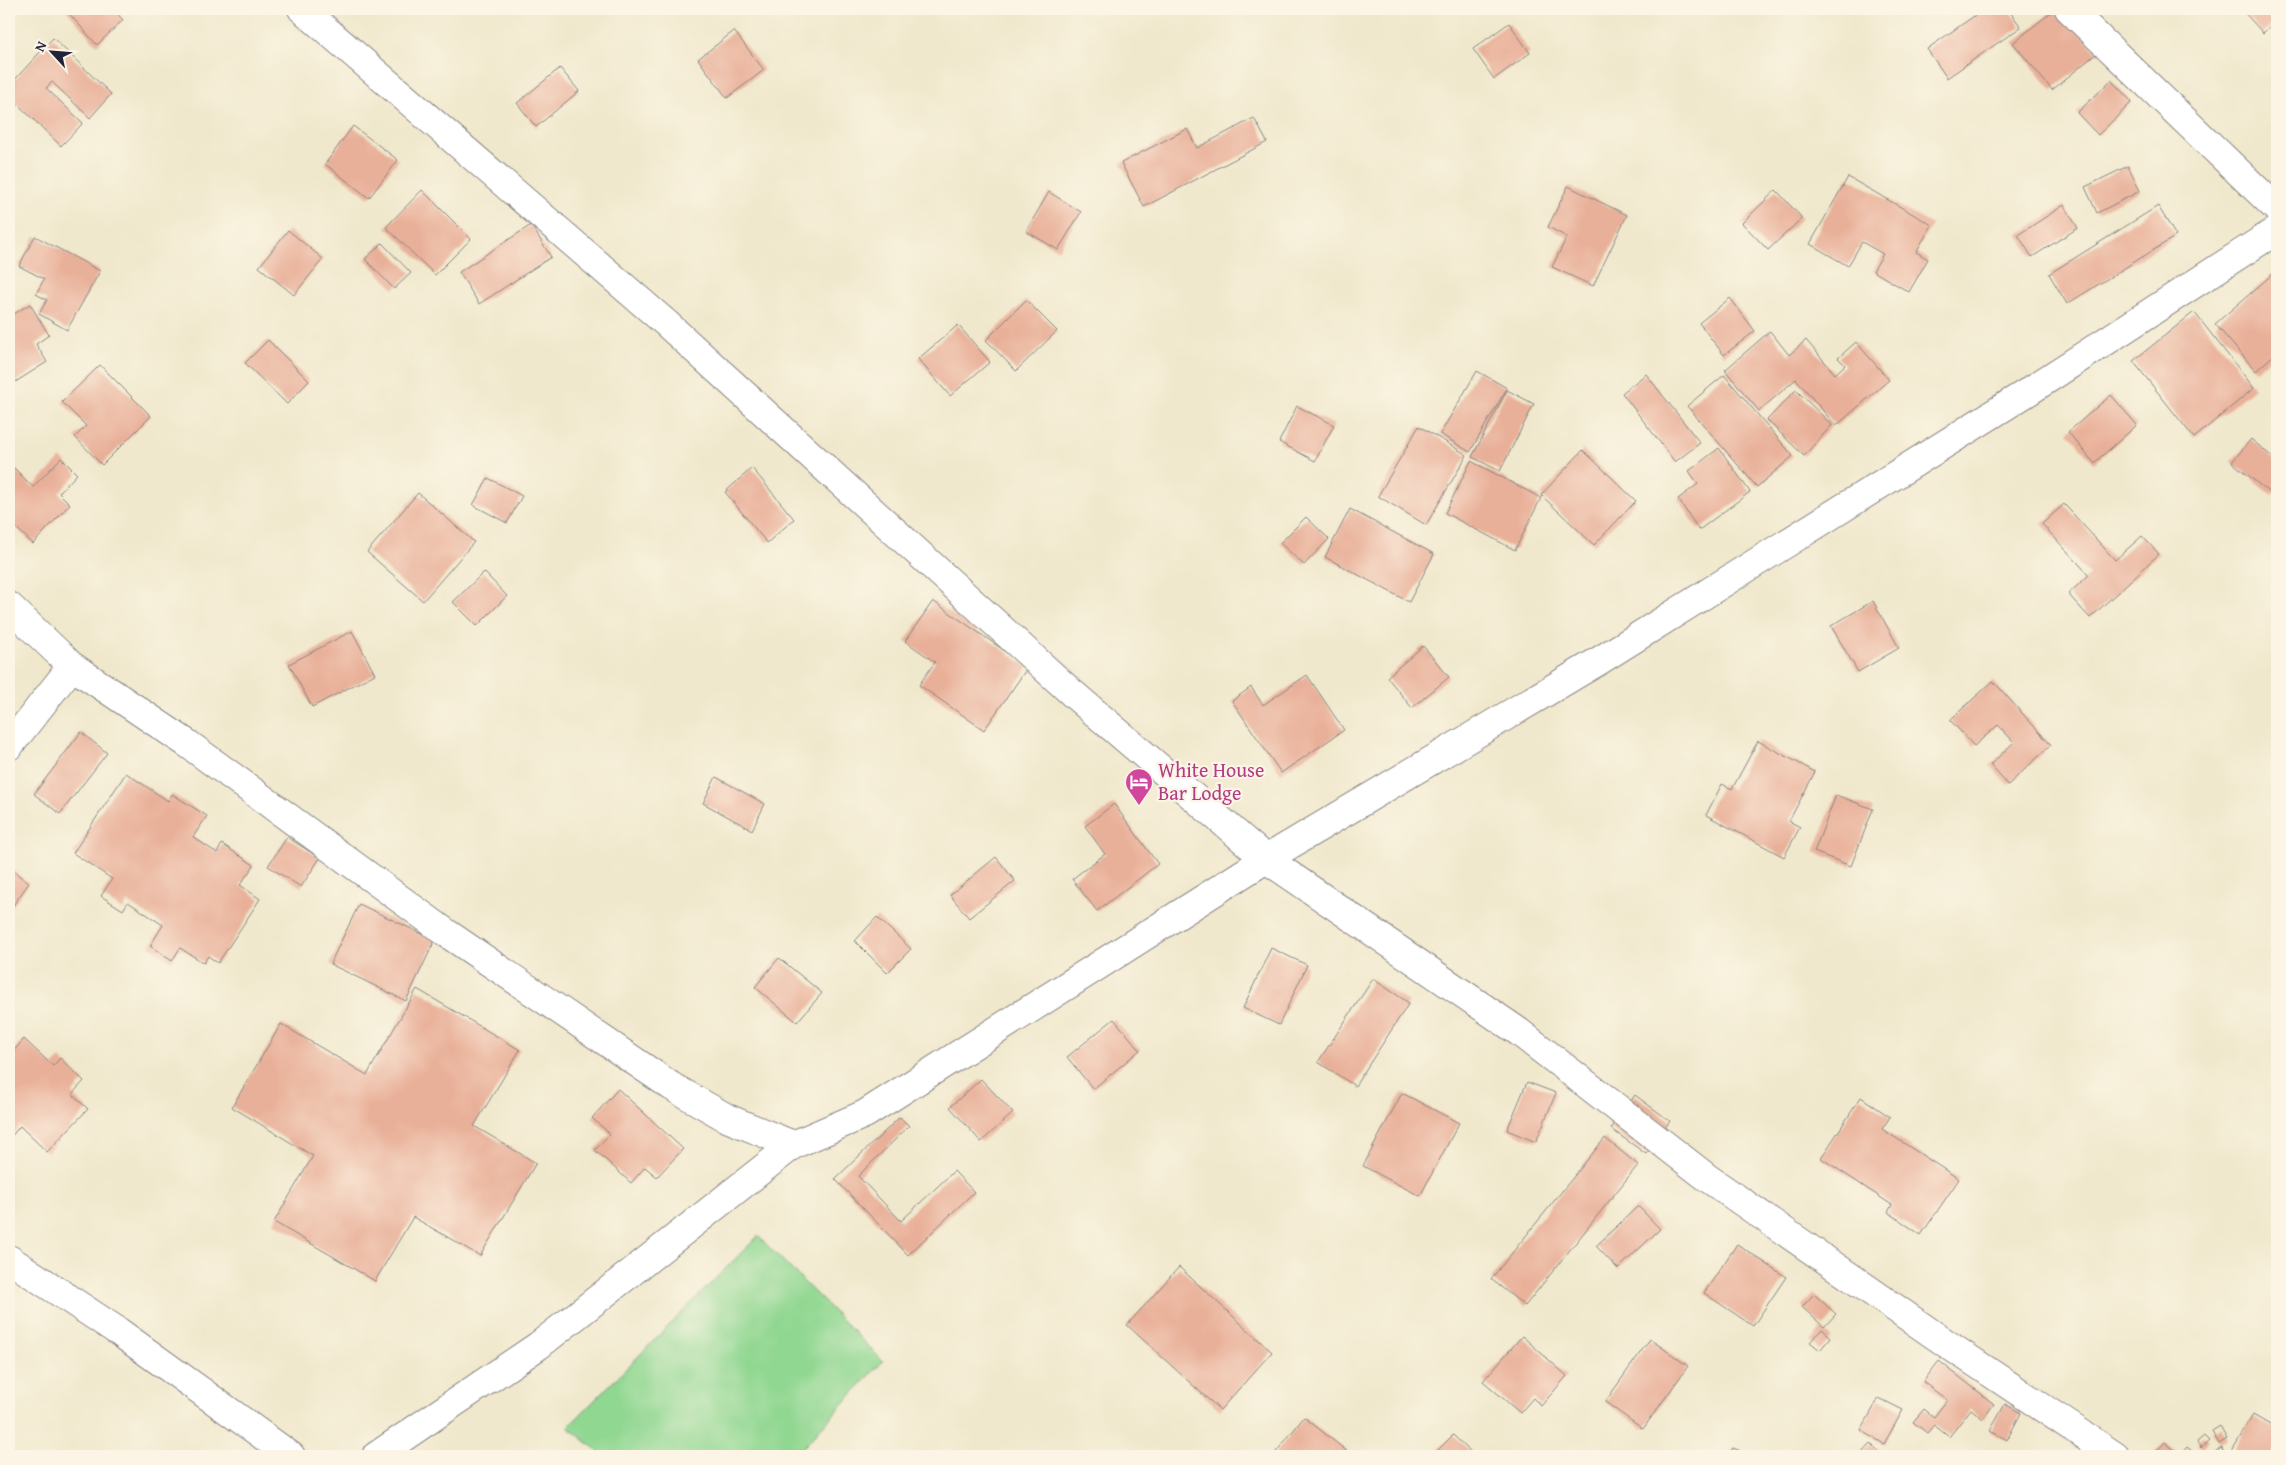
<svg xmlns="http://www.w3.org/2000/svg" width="2286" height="1465" viewBox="0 0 2286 1465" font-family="'Gentium Book Plus',serif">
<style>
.green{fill:#90d791;stroke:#597c66}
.building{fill:#e9b099}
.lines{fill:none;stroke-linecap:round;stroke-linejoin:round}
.minor-casing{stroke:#898584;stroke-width:30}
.minor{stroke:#fff;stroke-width:28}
.labels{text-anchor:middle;stroke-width:4.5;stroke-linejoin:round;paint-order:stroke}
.hotel-label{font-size:20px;fill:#b23c85;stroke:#fcf5e5;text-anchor:start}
</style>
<rect width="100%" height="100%" fill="#fcf5e5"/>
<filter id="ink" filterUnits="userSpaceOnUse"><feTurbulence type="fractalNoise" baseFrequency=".02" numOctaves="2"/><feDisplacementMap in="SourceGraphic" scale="10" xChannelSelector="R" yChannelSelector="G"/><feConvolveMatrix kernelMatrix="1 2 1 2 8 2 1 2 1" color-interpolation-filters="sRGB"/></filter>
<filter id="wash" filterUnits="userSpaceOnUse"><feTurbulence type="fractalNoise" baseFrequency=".0096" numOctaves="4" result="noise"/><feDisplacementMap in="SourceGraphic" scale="20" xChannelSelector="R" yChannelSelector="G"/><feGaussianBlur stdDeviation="1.12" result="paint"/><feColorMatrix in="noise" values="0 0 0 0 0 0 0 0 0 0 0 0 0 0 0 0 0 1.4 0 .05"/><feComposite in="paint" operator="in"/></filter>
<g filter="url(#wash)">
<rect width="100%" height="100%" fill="#f0e8cc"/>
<!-- green -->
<path class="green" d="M758 1236 883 1361 795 1456H604L568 1427Z"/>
<g id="blocks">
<!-- building -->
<path class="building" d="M65 9H113L123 20 97 45Z
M1984 9H2008L2021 27 1947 78 1927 49Z
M2055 9H2061L2097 53 2052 90 2013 43Z
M2241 9H2277V20L2263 33Z
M1509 23 1530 53 1494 79 1473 49Z
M734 31 764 70 727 98 698 59Z
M53 38 111 94 90 118 52 82 46 88 83 123 61 146 9 96V86Z
M560 68 579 91 536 127 517 103Z
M2111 80 2132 102 2098 135 2077 113Z
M1254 118 1267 142 1144 207 1121 163 1187 129 1197 148Z
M353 126 398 160 369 198 325 164Z
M2128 166 2140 191 2097 213 2085 187Z
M1848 177 1932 225 1916 252 1928 259 1909 292 1873 271 1883 254 1862 242 1848 266 1810 244Z
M1568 186 1627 215 1593 286 1552 267 1567 237 1548 227Z
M422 190 471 239 435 275 386 227Z
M1776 190 1802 218 1768 250 1742 223Z
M1049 192 1081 212 1058 250 1026 231Z
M2064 205 2078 228 2032 257 2018 235Z
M2158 206 2176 236 2067 304 2049 274Z
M531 225 551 257 479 304 459 272Z
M288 230 323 259 294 295 259 267Z
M35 236 100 271 67 330 39 314 47 300 36 294 44 279 19 266Z
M382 243 411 273 394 289 365 259Z
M2275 272 2277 274V352L2256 371 2215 324Z
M1730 298 1755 331 1724 355 1699 323Z
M1026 300 1057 331 1016 371 986 340Z
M30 304 49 335 36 344 47 362 9 386V317Z
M2194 312 2254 388 2194 438 2133 361Z
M958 325 990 362 950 396 918 359Z
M1770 331 1789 355 1806 340 1835 374 1845 365 1838 358 1856 342 1889 380 1836 426 1796 379 1759 411 1725 370Z
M268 340 309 381 287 404 245 363Z
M100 365 151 416 102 465 75 437 86 426 62 402Z
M1477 371 1507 388 1470 452 1440 434Z
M1646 374 1700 443 1675 462 1622 393Z
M1724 375 1793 456 1757 487 1687 406Z
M1507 390 1534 404 1500 471 1472 457Z
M1796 390 1832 425 1804 456 1767 420Z
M2111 395 2137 425 2094 463 2068 432Z
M1297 406 1334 425 1315 461 1279 442Z
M1419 426 1467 455 1426 525 1378 496Z
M2251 439 2277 461V488L2272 495 2232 462Z
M1719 448 1750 492 1699 530 1678 499 1698 484 1689 471Z
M1583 450 1636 501 1594 545 1541 495Z
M61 458 77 474 59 493 70 504 33 544 9 521V463L33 487Z
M1471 461 1541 498 1515 550 1445 513Z
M752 468 794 519 767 543 725 492Z
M488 478 522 496 507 523 473 505Z
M418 493 474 542 423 601 367 552Z
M2064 504 2115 560 2142 536 2159 554 2090 618 2068 594 2089 575 2042 524Z
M1350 509 1434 554 1409 602 1325 557Z
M1306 517 1329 539 1304 565 1280 543Z
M484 572 507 596 477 626 453 602Z
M933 601 1028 667 984 730 919 685 935 662 905 641Z
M1873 601 1899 648 1858 672 1831 626Z
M352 631 375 674 312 707 289 664Z
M1423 646 1449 677 1412 708 1387 677Z
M1307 675 1344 730 1281 773 1232 701 1251 687 1263 705Z
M1993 681 2051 745 2008 785 1990 765 2014 742 1998 725 1974 746 1950 720Z
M81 732 107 753 60 814 34 794Z
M1758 741 1815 772 1789 821 1800 827 1784 857 1706 815 1722 784 1732 789Z
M126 773 168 801 172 794 207 816 193 837 217 853 222 844 254 865 240 885 260 899 218 963 208 956 204 963 180 948 172 961 150 946 163 925 128 902 123 910 101 896 112 879 73 853Z
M716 777 765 804 752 830 703 803Z
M1836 795 1873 809 1851 866 1814 852Z
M1114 804 1158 864 1097 911 1072 879 1105 854 1085 826Z
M287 837 320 858 301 887 268 866Z
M996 857 1015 881 969 918 950 895Z
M9 868 29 883 9 911Z
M359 904 435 940 406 1001 330 964Z
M877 917 911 949 887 973 855 941Z
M1271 948 1307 965 1279 1025 1243 1008Z
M779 958 822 993 797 1022 755 987Z
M1373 979 1409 1003 1355 1086 1318 1062Z
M417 989 520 1050 474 1126 536 1163 480 1256 413 1217 375 1281 274 1222 313 1156 232 1107 281 1024 367 1075Z
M1114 1019 1140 1050 1093 1089 1067 1057Z
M24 1039 53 1066 60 1058 84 1081 72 1094 88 1109 47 1152 20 1126 9 1139V1056Z
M981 1079 1013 1113 981 1142 950 1107Z
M1527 1082 1556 1093 1536 1142 1507 1130Z
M618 1089 683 1149 657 1177 645 1167 631 1183 595 1150 610 1134 592 1118Z
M1402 1093 1459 1123 1420 1196 1363 1166Z
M1635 1095 1670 1121 1646 1154 1611 1129Z
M1861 1097 1890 1117 1882 1129 1959 1179 1921 1235 1888 1212 1892 1205 1821 1158Z
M900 1117 909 1126 858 1176 901 1221 954 1171 974 1192 908 1255 835 1179Z
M1605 1138 1638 1165 1525 1306 1491 1279Z
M1638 1206 1660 1229 1618 1269 1596 1246Z
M1737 1244 1786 1277 1753 1326 1704 1293Z
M1179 1267 1272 1352 1220 1410 1127 1325Z
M1814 1294 1836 1314 1824 1327 1802 1307Z
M1822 1329 1831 1337 1820 1350 1810 1342Z
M1522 1336 1567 1376 1541 1406 1533 1398 1520 1413 1483 1381Z
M1650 1339 1688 1366 1643 1429 1605 1402Z
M1939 1361 1994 1404 1983 1419 1971 1409 1949 1437 1934 1425 1927 1433 1913 1422 1924 1409 1934 1417 1947 1400 1923 1382Z
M1879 1398 1903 1410 1884 1444 1861 1430Z
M2005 1404 2021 1413 2007 1440 1990 1431Z
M2253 1415 2277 1429V1446L2272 1456H2229Z
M1304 1417 1353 1456H1273Z
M2220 1427 2227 1439 2219 1444 2212 1432Z
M1453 1435 1475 1456H1432Z
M2204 1436 2209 1441 2201 1448 2197 1442Z
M2165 1442 2178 1453 2175 1456H2152Z
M1870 1443 1884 1456H1863L1860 1454Z
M2187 1447 2198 1456H2179Z
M1733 1448 1753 1456H1729Z
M2222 1448 2224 1456H2217L2216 1451Z"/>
</g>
</g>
<g filter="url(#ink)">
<use href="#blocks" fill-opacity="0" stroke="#898584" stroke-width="1"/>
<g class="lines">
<!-- minor casing -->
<g class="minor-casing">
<path id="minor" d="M302 9 667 324 1072 693 1266 859 1519 1032 1709 1179 1950 1346 2115 1456
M2069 9 2277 209
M9 606 72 666 188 744 448 934 671 1086 727 1118 793 1145 865 1114 1266 859 1602 659 2031 390 2277 230
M9 746 72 666
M9 1259 119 1332 291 1456
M376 1456 538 1346 793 1145"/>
</g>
<!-- minor -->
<use href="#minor" class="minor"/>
</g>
</g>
<!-- icons -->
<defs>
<g id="hotel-pin" transform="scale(1.4375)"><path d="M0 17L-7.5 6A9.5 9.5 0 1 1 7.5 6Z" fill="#d1479c" stroke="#fcf5e5"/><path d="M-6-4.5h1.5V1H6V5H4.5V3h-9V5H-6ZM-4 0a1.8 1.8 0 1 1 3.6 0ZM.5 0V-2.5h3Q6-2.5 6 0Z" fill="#fff"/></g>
</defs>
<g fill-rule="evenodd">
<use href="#hotel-pin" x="1139" y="782"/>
</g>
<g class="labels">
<!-- hotel labels -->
<g class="hotel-label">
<text x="1158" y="777">White House<tspan x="1158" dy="23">Bar Lodge</tspan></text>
</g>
</g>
<!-- margin -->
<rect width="2286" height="1465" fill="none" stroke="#fcf5e5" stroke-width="30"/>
<!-- north arrow -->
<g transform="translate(52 52) rotate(296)" stroke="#fcf5e5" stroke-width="4" paint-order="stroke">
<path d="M0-4L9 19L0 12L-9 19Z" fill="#22223b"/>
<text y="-8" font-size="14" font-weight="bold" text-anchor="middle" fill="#22223b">N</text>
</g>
</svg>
